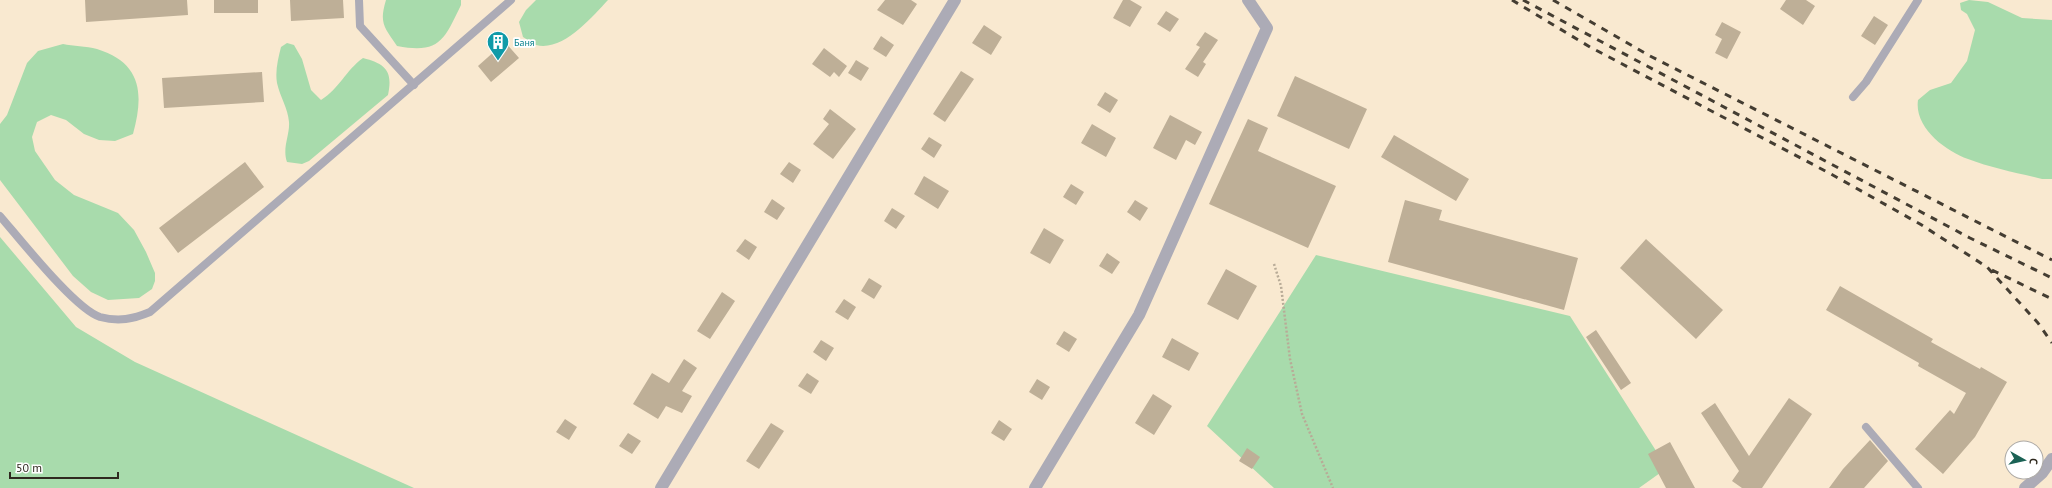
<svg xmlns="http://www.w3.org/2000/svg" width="2052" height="488" viewBox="0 0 2052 488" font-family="'PT Sans',sans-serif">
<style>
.green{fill:#a8dbac}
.building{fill:#beaf97}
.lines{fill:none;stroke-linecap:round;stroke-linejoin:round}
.path{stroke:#b8ab97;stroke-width:2.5;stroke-dasharray:2 2;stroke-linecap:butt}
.service{stroke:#acabb6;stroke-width:8}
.minor{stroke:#acabb6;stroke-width:12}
.rail{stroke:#443d32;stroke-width:3;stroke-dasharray:7 7;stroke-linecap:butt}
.labels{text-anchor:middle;stroke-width:3.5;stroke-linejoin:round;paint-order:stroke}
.culture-label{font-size:10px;fill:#0d838f;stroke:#fff;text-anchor:start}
</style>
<rect width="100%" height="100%" fill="#f9e9d0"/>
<!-- green -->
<path class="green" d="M386 0H461V5C444 40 440 54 397 46 384 27 379 23 386 0Z
M536 0H608C592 17 563 52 536 45 532 44 527 39 523 37L519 22 526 10Z
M1969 0 1988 2 2022 18 2052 20V179H2042C2018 173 1991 168 1968 159 1945 151 1914 127 1918 100L1930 90 1951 83 1967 61 1975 30 1967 14 1961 10 1960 3Z
M287 43 294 45 302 59 311 90 321 100C339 89 346 70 363 58 386 64 393 71 388 95L309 161 302 164 287 162C282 148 290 135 289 122 288 108 280 97 277 83 275 71 278 59 281 47Z
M63 44C73 46 86 46 97 49 142 63 144 94 133 134L115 141 99 140 84 134 66 120 51 115 37 122 32 137 35 151 55 180 74 195 118 213 134 230 146 252 155 273V281L152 289 139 298 108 300 91 292 73 276 0 180V124L7 115 27 63 38 51Z
M0 237 76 327 135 362 414 488H0Z
M1316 255 1570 316 1667 468 1639 488H1274L1207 426Z"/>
<!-- building -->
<path class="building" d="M85 0H187L188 15 86 22Z
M214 0H258V13H214Z
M290 0H343L344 18 291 21Z
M885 0H911L917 4 903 25 877 10Z
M1123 0H1130L1142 7 1130 27 1113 18Z
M1786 0H1806L1815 6 1803 25 1780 9Z
M1166 11 1179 19 1170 32 1157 24Z
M1874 16 1888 25 1875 45 1861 36Z
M1722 22 1741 32 1727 59 1715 53 1722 39 1715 35Z
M984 25 1002 37 991 55 972 43Z
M1205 32 1218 40 1203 62 1206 64 1198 77 1185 69 1200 47 1196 45Z
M881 36 894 45 886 57 873 49Z
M505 42 519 58 491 82 478 66Z
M824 48 847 66 839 77 834 72 830 77 812 64Z
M856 60 869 68 861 81 848 73Z
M961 71 974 79 945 122 933 114Z
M262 72 264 102 164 108 162 78Z
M1295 76 1367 109 1349 149 1277 116Z
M1105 92 1118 100 1110 113 1097 105Z
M830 109 856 129 833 159 813 144 829 124 823 119Z
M1170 115 1202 132 1195 145 1186 140 1176 160 1153 148Z
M1248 119 1268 128 1258 151 1336 186 1308 248 1209 204Z
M1092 124 1116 138 1106 157 1081 143Z
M1394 135 1469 179 1456 201 1381 157Z
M929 137 942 145 934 158 921 149Z
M245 162 264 187 178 253 159 228Z
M789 162 801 170 793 183 780 174Z
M924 176 949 191 938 209 914 194Z
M1071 184 1084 192 1076 205 1063 197Z
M772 199 785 208 777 220 764 212Z
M1135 200 1148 208 1140 221 1127 212Z
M1405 200 1442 210 1439 220 1578 258 1564 310 1388 262Z
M892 208 905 216 896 229 884 221Z
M1044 228 1064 240 1050 264 1030 253Z
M745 239 757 247 749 260 736 251Z
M1646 239 1723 310 1696 339 1620 268Z
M1107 253 1120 262 1112 274 1099 266Z
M1226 269 1257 286 1238 320 1207 304Z
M869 278 882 286 874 299 861 291Z
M1840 286 1933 339 1931 342 1980 369 1981 367 2007 382 1975 437 1943 474 1915 449 1950 410 1954 414 1966 393 1918 366 1919 363 1826 310Z
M722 292 735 301 710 339 697 331Z
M844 299 856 307 848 320 835 312Z
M1596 330 1631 383 1621 390 1586 337Z
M1064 331 1077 339 1069 352 1056 344Z
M1172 338 1199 353 1189 371 1162 357Z
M821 340 834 348 826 361 813 352Z
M684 359 697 368 682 391 692 396 682 413 666 406 658 419 633 404 652 373 669 383Z
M807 373 819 381 811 394 798 386Z
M1037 379 1050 387 1042 400 1029 392Z
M1153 394 1172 406 1154 435 1135 423Z
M1789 398 1812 414 1762 488H1742L1732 481 1739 471 1701 413 1715 403 1749 456Z
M565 419 577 427 569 440 556 432Z
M999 420 1012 429 1004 441 991 433Z
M771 423 784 431 759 469 746 461Z
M628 433 641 441 632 454 619 446Z
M1870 440 1888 461 1864 488H1829L1843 469Z
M1670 442 1695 488H1666L1648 454Z
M1247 448 1260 457 1252 469 1239 461Z"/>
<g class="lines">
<!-- path -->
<path class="path" d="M1274 264 1281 286 1290 359 1302 414 1333 488"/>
<!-- service -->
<path class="service" d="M359 0 360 26 414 85
M1853 97 1866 82 1918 0
M0 216C20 239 75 309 100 317 119 322 133 319 150 312L511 0
M1866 427 1918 488"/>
<!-- minor -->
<path class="minor" d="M661 488 955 0
M1035 488 1139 315 1267 28 1248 0
M2025 488 2042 473 2052 459"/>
<!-- rail -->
<path class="rail" d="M1512 0 1590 47 1831 174 1920 224 1987 267 2038 323 2052 343
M1523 0 1970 238 2052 278
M1553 0 1650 56 2052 260
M1992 270 2052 299"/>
</g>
<!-- icons -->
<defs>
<g id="building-pin" transform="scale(1.15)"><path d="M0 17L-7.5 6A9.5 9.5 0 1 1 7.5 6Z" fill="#0f9aa8" stroke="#fff"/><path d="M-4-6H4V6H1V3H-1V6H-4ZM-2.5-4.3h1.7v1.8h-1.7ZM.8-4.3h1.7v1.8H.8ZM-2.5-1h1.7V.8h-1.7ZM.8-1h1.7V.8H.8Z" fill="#fff"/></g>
</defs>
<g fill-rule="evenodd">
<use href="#building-pin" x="498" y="42"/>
</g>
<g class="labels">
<!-- culture labels -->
<g class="culture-label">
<text x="514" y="46">Баня</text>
</g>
</g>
<!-- north arrow -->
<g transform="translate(2024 460) rotate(98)"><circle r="19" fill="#ffffff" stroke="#aca9a5"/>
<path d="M0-3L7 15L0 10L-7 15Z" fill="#1b6255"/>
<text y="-6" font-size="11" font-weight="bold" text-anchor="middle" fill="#2f291f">С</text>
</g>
<!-- scale -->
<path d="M10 472v6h108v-6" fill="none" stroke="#2f291f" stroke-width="2"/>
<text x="16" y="472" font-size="12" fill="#2f291f" stroke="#ffffff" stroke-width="3" paint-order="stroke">50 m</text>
</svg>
